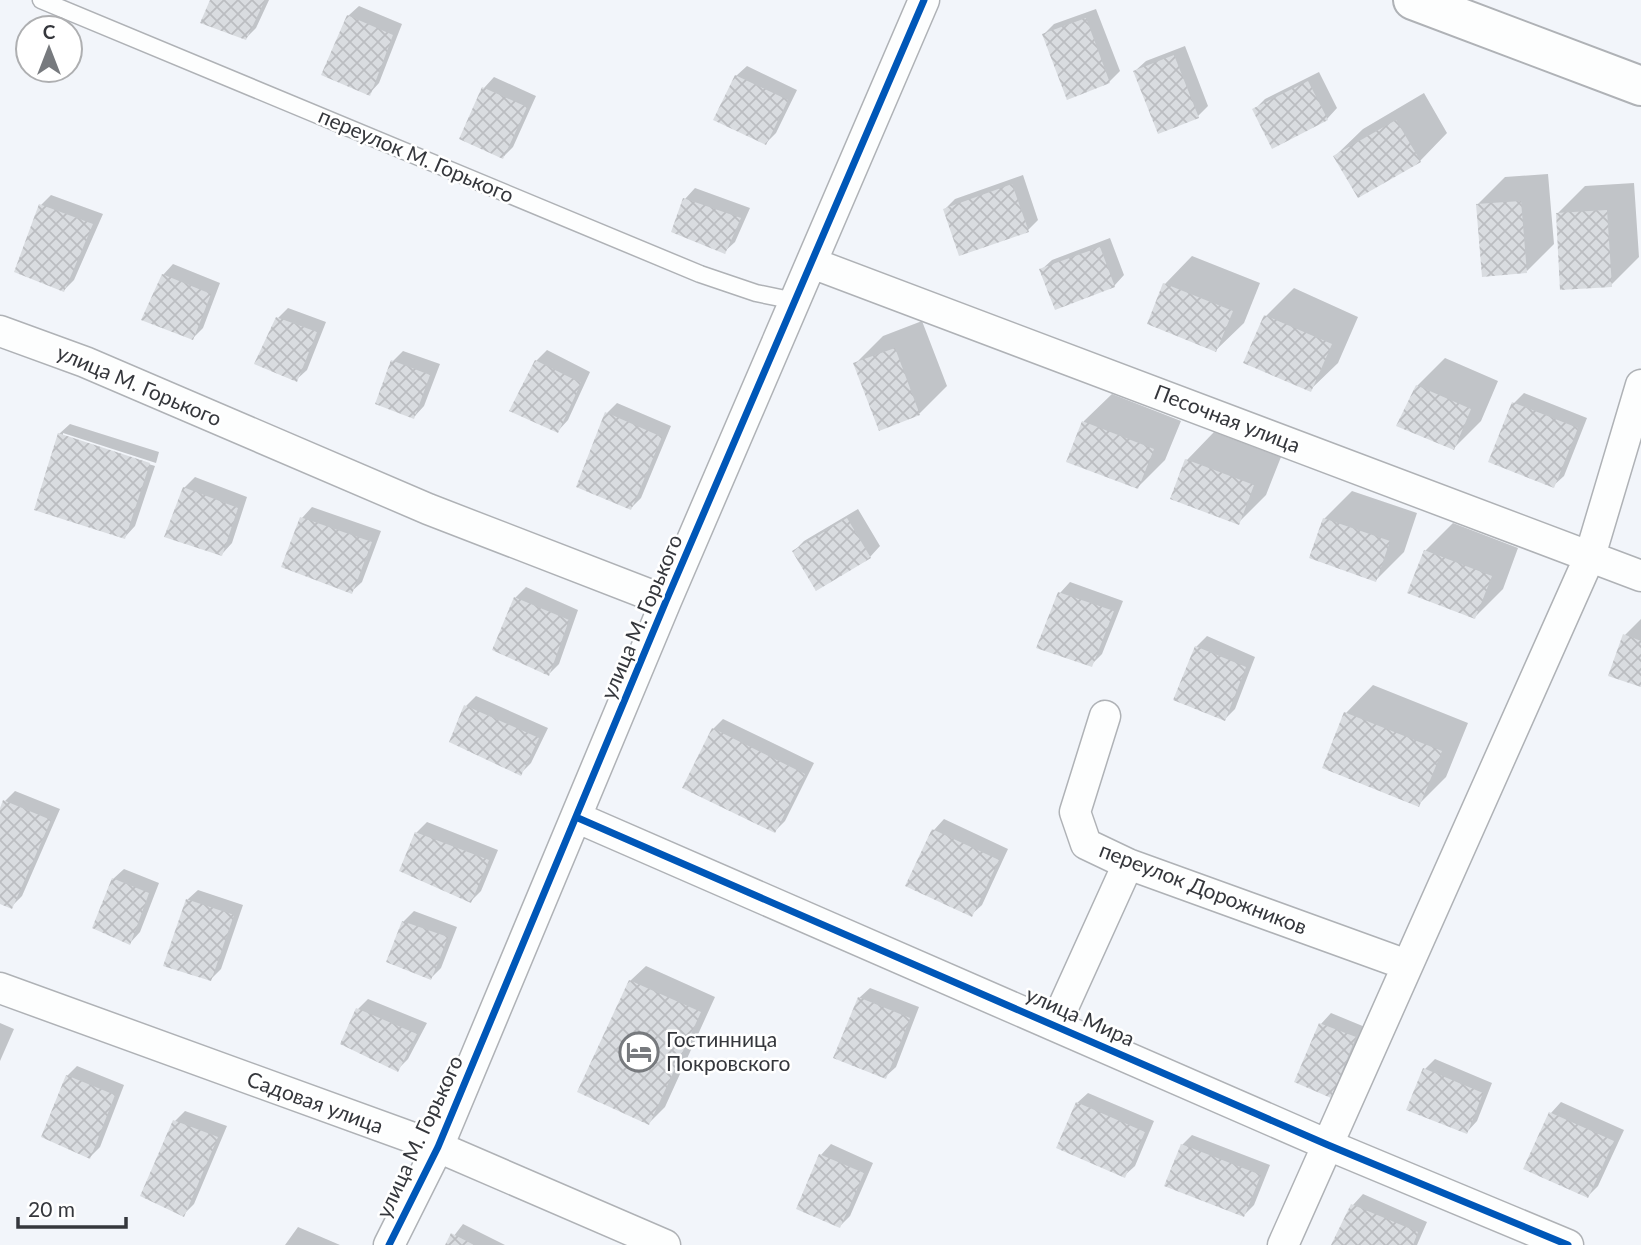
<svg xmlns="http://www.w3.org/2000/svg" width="1641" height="1245" viewBox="0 0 1641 1245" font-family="Lato,sans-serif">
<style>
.shadow{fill:#0003}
.building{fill:url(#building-cross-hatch)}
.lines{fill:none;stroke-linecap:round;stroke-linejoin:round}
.service-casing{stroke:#afb2b6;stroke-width:19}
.minor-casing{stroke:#afb2b6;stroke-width:33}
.secondary-casing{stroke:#afb2b6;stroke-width:42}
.service{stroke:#fdfefe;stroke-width:16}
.minor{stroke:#fdfefe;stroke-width:30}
.secondary{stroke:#fdfefe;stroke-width:38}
.cycleway-casing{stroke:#fff;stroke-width:11}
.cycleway{stroke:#0057b8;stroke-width:7}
.labels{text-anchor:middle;stroke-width:5;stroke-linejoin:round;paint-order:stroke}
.street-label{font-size:21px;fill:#35373c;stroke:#fff}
.poi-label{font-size:21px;fill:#35373c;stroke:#fff;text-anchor:start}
</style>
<defs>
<pattern id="building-cross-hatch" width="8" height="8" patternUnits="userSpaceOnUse" patternTransform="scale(1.75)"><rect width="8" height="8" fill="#d9dce0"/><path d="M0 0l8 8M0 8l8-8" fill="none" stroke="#bbbdc1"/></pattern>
</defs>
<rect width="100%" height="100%" fill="#f2f5fa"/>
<!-- shadow -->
<path class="shadow" d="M212 0H269L256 28 246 38Z
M359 6 402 24 379 83 369 94 348 16Z
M1096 9 1120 71 1109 82 1044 34 1054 24Z
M1185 46 1208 106 1198 116 1135 71 1146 61Z
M747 66 797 90 776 133 766 143 736 76Z
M1319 72 1337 108 1327 119 1254 110 1265 99Z
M494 77 536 96 513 147 503 157 484 88Z
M1424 93 1447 133 1420 161 1335 156 1363 129Z
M1548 174 1554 244 1527 271 1477 205 1505 177Z
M1023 175 1038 220 1028 230 945 209 955 199Z
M1634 183 1639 257 1611 285 1557 214 1585 186Z
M695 188 750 208 735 242 724 252 673 231 685 199Z
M51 195 103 214 74 280 64 290 41 205Z
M1110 238 1124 275 1114 286 1041 270 1052 260Z
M1192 256 1260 283 1244 323 1216 350 1165 284Z
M173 264 220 283 203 328 193 338 163 275Z
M1294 288 1358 317 1338 363 1310 390 1266 316Z
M288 308 326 322 307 370 296 380 278 318Z
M922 321 947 386 919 414 855 364 883 336Z
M547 350 590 372 568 420 558 431 512 410 536 361Z
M403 351 440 364 424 406 414 417 393 361Z
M1445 358 1498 381 1481 421 1454 448 1417 386Z
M1524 393 1587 418 1564 476 1553 486 1514 403Z
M1112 394 1181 421 1165 460 1138 487 1069 461 1084 421Z
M617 403 671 426 641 498 631 508 607 413Z
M70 424 159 452 156 463 63 433V437L155 466 135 526 125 537 59 434Z
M1214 432 1281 457 1266 495 1238 523 1187 460Z
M195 477 247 497 232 543 222 554 184 488Z
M1352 491 1417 513 1404 552 1376 580 1324 519Z
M312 507 381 531 362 582 351 592 302 518Z
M858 509 880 546 870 557 794 551 804 541Z
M1453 523 1518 548 1503 589 1475 617 1425 551Z
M1070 582 1123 601 1102 654 1091 665 1060 593Z
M526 587 578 610 559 664 549 674 494 649 515 598Z
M1641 619V685L1625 635Z
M1207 636 1255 657 1235 709 1225 719 1196 647Z
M1373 685 1468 723 1446 777 1418 805 1324 767 1346 713Z
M476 696 548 728 531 763 521 773 466 706Z
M723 719 814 763 785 821 775 831 713 729Z
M15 791 60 809 22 896 11 907 0 902V812L5 801Z
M944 819 1008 849 982 905 971 915 907 886 934 830Z
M427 822 498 850 481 891 471 901 416 833Z
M124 869 159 883 140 932 130 943 113 879Z
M198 890 243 905 221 969 211 979 187 900Z
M414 911 457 927 441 968 431 978 388 961 404 921Z
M646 966 715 997 665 1107 649 1123 630 981Z
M870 988 919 1007 896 1067 885 1077 859 998Z
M368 999 427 1023 408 1059 398 1069 358 1009Z
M1331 1013 1365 1027 1341 1085 1330 1096 1321 1024Z
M0 1023 14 1029 0 1061Z
M1435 1059 1492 1083 1477 1121 1467 1132 1425 1069Z
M77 1066 124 1085 100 1147 90 1157 67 1076Z
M1088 1093 1154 1121 1135 1166 1124 1176 1077 1103Z
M1561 1102 1624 1130 1598 1186 1588 1196 1551 1113Z
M185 1111 227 1126 194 1204 184 1214 175 1121Z
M1192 1135 1270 1165 1254 1205 1244 1215 1182 1145Z
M831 1144 873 1163 850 1216 840 1226 821 1155Z
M1363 1194 1427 1222 1417 1245H1333L1353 1205Z
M463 1224 505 1245H447Z
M298 1227 340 1245H285Z"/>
<!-- building -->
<path class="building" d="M210 0H265L246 40 200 23Z
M347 15 393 35 370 96 321 75Z
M1086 18 1110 83 1067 100 1042 34Z
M1174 55 1199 118 1158 134 1133 71Z
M735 75 788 100 766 145 713 120Z
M1308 81 1328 120 1272 149 1252 109Z
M482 87 527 107 503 159 459 139Z
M1396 120 1421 162 1358 198 1333 156Z
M1012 184 1029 232 959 256 943 209Z
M683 198 741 218 725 254 671 232Z
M1521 201 1527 273 1482 277 1476 204Z
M39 204 93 224 64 292 14 272Z
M1607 210 1612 287 1560 290 1556 213Z
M1100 247 1115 287 1055 310 1039 269Z
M162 274 211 294 193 340 141 320Z
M1163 283 1233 311 1216 352 1147 324Z
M1264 315 1332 344 1311 392 1243 363Z
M276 317 317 332 297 382 254 364Z
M895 348 920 415 879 431 853 363Z
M391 360 430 375 414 419 375 404Z
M535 360 581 383 558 433 509 411Z
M1416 385 1471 409 1454 450 1396 426Z
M1512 402 1578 428 1554 488 1488 462Z
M605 412 662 437 631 510 576 487Z
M1082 421 1154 449 1138 489 1066 462Z
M58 433 150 463 125 539 34 510Z
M1185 459 1254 485 1239 525 1170 499Z
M183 487 238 508 222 556 164 537Z
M300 517 372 542 352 594 281 567Z
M847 518 871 558 816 591 792 551Z
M1323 518 1390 541 1376 582 1309 558Z
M1424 550 1492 576 1475 619 1407 593Z
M1058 592 1114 611 1092 667 1036 648Z
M514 597 569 620 549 676 492 650Z
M1623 634 1641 641V687L1608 676Z
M1195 646 1246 667 1225 721 1173 700Z
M464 705 539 738 521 776 449 742Z
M1344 712 1442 751 1419 807 1322 768Z
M712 728 805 774 775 833 682 788Z
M3 800 51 820 12 909 0 904V808Z
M932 829 999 860 972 917 905 886Z
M415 832 489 860 471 903 399 871Z
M112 878 149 893 130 945 92 928Z
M186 899 234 915 211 981 163 966Z
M402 921 448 937 431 980 386 962Z
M629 980 701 1012 649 1125 577 1092Z
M858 997 910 1018 886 1079 833 1058Z
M356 1008 417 1034 398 1072 340 1044Z
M1319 1023 1356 1037 1331 1098 1294 1082Z
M1423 1068 1483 1093 1467 1134 1406 1110Z
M66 1075 115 1095 90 1159 41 1137Z
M1076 1102 1145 1132 1125 1178 1056 1148Z
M1549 1112 1614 1141 1588 1198 1523 1169Z
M173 1120 218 1137 184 1217 140 1196Z
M1181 1144 1261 1175 1244 1217 1164 1186Z
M819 1154 864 1173 840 1228 796 1209Z
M1351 1204 1418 1232 1413 1245H1331Z
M451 1233 474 1245H445Z"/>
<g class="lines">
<!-- service casing -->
<g class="service-casing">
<path id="service" d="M41 0 700 274 756 293 795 301"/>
</g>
<!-- minor casing -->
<g class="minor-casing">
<path id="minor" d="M812 263 1641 576
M0 331 85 362 428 509 666 601
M1105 716 1075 812 1086 844 1128 864 1407 965
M578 818 1328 1145 1568 1245
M0 988 438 1147 665 1245
M1055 1025 1128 864
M389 1245 438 1147 666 601 924 0
M1283 1245 1590 556 1641 385"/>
</g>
<!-- secondary casing -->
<g class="secondary-casing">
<path id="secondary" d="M1413 0 1641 86"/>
</g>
<!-- service -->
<use href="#service" class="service"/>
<!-- minor -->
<use href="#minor" class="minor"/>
<!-- secondary -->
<use href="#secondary" class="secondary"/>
<!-- cycleway casing -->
<g class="cycleway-casing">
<path id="cycleway" d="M578 818 1328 1145 1568 1245
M389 1245 438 1147 666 601 924 0"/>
</g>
<!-- cycleway -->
<use href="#cycleway" class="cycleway"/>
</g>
<!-- icons -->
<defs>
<g id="hotel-ring" transform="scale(2.0125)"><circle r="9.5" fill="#fff" stroke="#777a7e" stroke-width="1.5"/><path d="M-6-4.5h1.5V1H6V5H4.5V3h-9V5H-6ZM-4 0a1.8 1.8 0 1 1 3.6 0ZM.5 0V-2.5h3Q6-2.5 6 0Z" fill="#777a7e"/></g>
</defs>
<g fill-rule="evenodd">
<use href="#hotel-ring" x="639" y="1052"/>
</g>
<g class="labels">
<!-- street labels -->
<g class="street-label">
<text transform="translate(416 156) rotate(23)" y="7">переулок М. Горького</text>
<text transform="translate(139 386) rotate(23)" y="7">улица М. Горького</text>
<text transform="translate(1227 419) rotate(21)" y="7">Песочная улица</text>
<text transform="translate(642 617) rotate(-67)" y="7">улица М. Горького</text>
<text transform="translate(1203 889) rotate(21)" y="7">переулок Дорожников</text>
<text transform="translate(1080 1017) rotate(24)" y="7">улица Мира</text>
<text transform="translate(315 1103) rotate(20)" y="7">Садовая улица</text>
<text transform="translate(420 1137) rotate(-65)" y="7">улица М. Горького</text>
</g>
<!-- poi labels -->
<g class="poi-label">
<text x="666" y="1047">Гостинница<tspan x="666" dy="24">Покровского</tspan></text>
</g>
</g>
<!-- north arrow -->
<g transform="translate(49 49)"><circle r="33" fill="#ffffff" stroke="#aeafb1" stroke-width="2"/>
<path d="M0-5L12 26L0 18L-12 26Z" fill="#777a7e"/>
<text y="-10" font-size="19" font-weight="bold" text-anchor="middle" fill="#35373c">С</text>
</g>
<!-- scale -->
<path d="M18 1217v10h108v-10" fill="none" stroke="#35373c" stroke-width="3.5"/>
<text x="28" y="1217" font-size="21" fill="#35373c" stroke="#ffffff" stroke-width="5" paint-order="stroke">20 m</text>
</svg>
